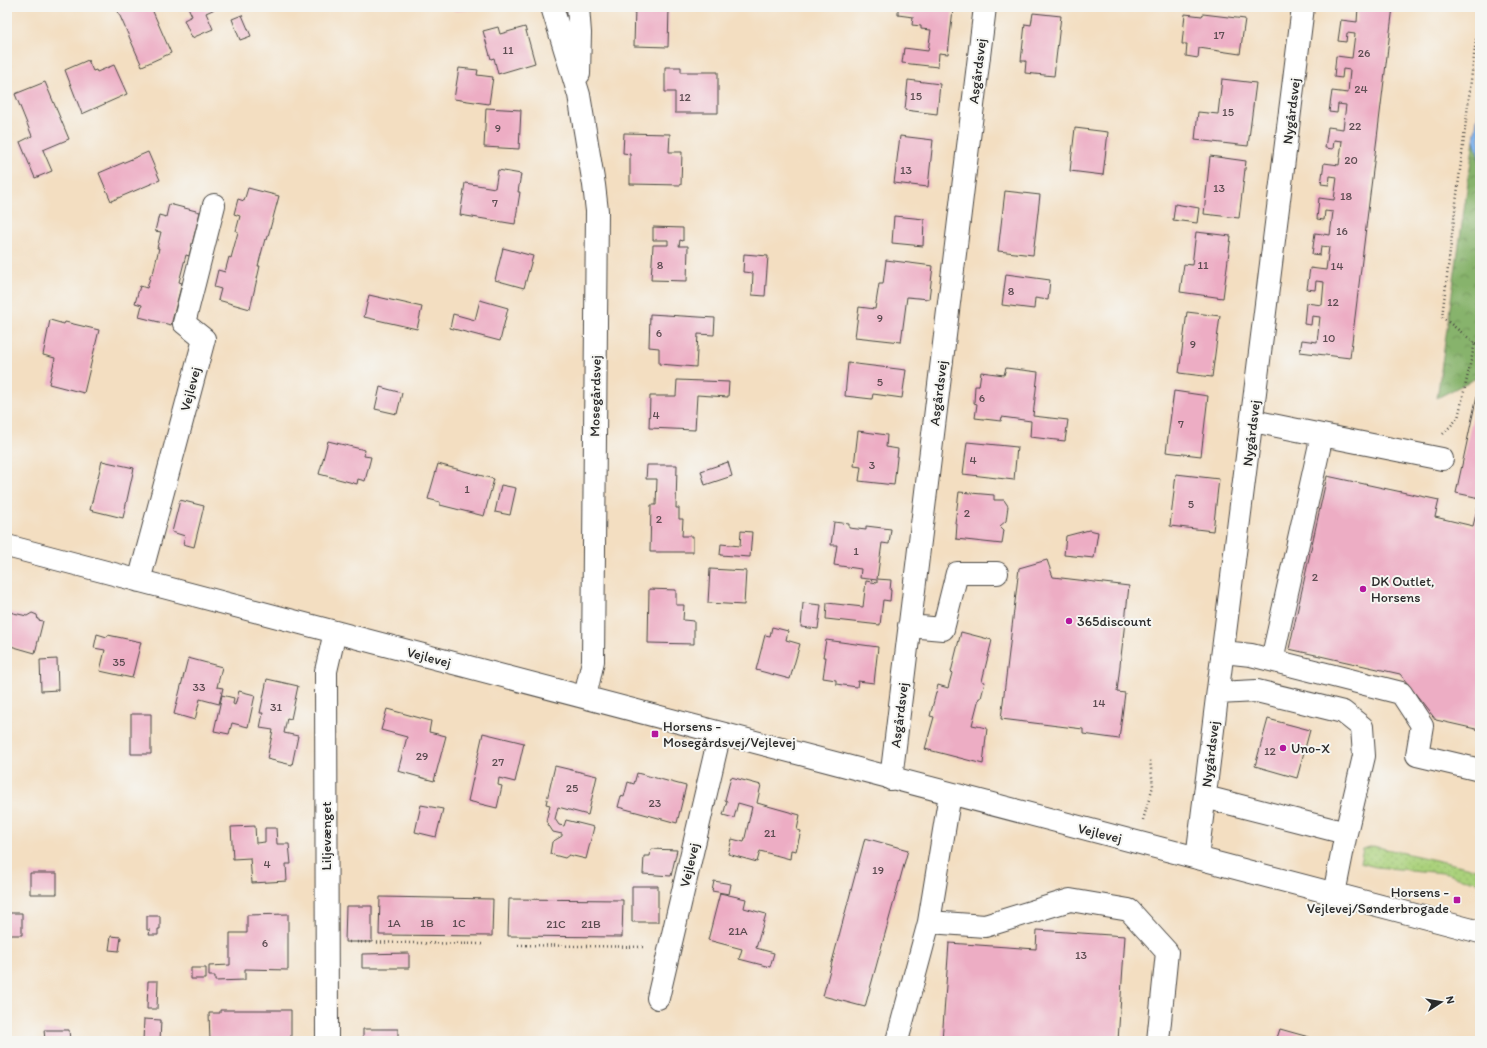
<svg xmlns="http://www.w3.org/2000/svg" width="1487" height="1048" viewBox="0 0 1487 1048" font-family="Itim,sans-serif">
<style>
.grass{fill:url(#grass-dots);stroke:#6a7e54}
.forest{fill:url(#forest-crowns);stroke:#596f4c}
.water{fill:#83b7f1;stroke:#57718e}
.building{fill:#edadc4}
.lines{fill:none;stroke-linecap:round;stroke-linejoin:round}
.minor-casing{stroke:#494642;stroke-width:24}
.path{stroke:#494642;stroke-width:2.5;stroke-dasharray:1 3;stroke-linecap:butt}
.minor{stroke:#fff;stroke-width:22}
.poi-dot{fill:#b5179e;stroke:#f6f6f2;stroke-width:1.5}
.labels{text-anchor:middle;stroke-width:4;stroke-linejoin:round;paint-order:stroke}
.number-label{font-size:12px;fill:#5c4c51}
.street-label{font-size:14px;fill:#2b2b2b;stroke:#f6f6f2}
.poi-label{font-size:14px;fill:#2b2b2b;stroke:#f6f6f2;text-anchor:start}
</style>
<defs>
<pattern id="grass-dots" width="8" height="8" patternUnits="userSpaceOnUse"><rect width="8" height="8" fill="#aad17c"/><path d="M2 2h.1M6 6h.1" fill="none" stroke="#92b46b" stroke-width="1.8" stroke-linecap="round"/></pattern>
<pattern id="forest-crowns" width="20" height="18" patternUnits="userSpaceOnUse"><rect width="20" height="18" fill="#87b36c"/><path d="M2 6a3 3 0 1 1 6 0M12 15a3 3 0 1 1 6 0" fill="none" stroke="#6f9259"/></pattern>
</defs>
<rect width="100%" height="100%" fill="#f6f6f2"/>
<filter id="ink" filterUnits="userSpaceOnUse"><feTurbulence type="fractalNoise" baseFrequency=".025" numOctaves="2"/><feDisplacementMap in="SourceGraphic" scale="8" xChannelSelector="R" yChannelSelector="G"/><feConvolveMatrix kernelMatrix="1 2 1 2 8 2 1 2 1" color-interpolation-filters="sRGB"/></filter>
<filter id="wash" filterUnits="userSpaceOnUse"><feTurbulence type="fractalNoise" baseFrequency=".012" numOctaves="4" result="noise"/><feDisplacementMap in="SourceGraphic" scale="16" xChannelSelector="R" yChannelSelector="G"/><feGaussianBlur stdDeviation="0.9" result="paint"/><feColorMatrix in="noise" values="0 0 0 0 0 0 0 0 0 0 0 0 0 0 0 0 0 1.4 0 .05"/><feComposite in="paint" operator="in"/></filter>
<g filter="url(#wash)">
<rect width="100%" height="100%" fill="#f3dec1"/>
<!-- grass -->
<path class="grass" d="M1373 846 1480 870V883L1443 873 1376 867 1360 863 1363 849Z"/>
<!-- forest -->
<path class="forest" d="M1474 140 1480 161V376L1437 398Z"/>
<!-- water -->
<path class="water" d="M1480 100V161L1474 140Z"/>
<g id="blocks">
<!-- building -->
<path class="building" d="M116 7H151L171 53 142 66Z
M188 7H219L206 13 213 29 192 38 184 20 192 16Z
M454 7H483V9L454 11Z
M635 7H669L668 47 634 46Z
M898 7H933L953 9 948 54 939 53 938 67 902 63 904 48 928 51 931 30 921 29V26L912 25 913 17 898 15Z
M1358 7H1393L1350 358 1300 352 1302 340 1317 342 1320 317 1312 316 1311 325 1304 324 1306 303 1322 305 1324 282 1316 281 1315 290 1307 289 1310 268 1326 270 1329 247 1321 246 1320 255 1312 254 1315 233 1330 235 1333 212 1325 211 1324 220 1317 219 1319 198 1334 200 1337 177 1330 176 1329 185 1321 184 1324 163 1339 165 1342 141 1334 140 1333 149 1325 148 1328 127 1343 129 1346 105 1338 104 1337 113 1329 112 1332 91 1348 93 1350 70 1343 69 1342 78 1334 77 1336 56 1352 58 1355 34 1347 33 1346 42 1338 41 1341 20 1357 22Z
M1033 13 1061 16 1054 76 1025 73 1026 61H1021L1025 24 1031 25Z
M1185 14 1202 16 1203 14 1245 19 1240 54 1199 48 1198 58 1186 56 1187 44H1182Z
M242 15 251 36 240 40 232 19Z
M498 27 500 34 525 27 535 63 498 74 494 58 491 59 483 31Z
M88 60 93 71 96 70 97 72 114 65 127 94 82 114 65 70Z
M665 67H681V72H718V113H675V92H665Z
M459 68 478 70 477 75 493 77 489 104 454 99Z
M1222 79 1256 83 1248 146 1195 140 1198 112 1218 114Z
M908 80 940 84 937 114 905 110Z
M45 82 69 139 43 150 52 171 35 178 20 142 32 136 15 94Z
M486 108 521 110 519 149 484 147Z
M1075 128 1108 132 1103 175 1070 171Z
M624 133 670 134 669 152H682L681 185 630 184V154L623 153Z
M900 136 933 140 928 187 894 183Z
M148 152 160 180 111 201 99 173Z
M1210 156 1246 161 1239 218 1204 214Z
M498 170 521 174 518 192H520L515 224 460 215 465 183 495 188Z
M248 188 279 196 267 240 265 239 258 266H260L250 309 218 300 221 289 214 287 218 270 225 272 229 257 231 258 238 232 236 231 240 216 234 214 238 199 244 201Z
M1005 191 1040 195 1033 255 998 251Z
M169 204 200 212 189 256 186 255 179 282 182 283 171 325 139 317 142 305 135 303 140 286 147 288 151 274H153L159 248H157L161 232 155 231 159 215 166 217Z
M1175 204 1199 208 1197 223 1173 220Z
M894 216 924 219 923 246 892 243Z
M653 227 683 228V241L680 240 679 246H688L687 281 651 280 653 245H668V240H653Z
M1196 232 1231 236 1223 298 1180 292 1184 264 1192 265Z
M503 248 533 256 524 288 495 280Z
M744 254 768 256 765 296 752 295 753 273 743 272Z
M886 260 933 266 929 299 907 297 901 342 855 337 859 307 875 309 879 284H883Z
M1006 274 1050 280 1048 300 1035 298 1034 309 1002 305Z
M369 295 422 307 417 329 364 317Z
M480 300 508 308 500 341 450 328 453 314 475 320Z
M1187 312 1220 316 1212 377 1179 373Z
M650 314 715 318 714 335 698 334 696 367 659 364V348L649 347Z
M50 320 64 324 65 322 99 330 84 393 49 384 55 358 43 355Z
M848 363 906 370 902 398 873 394 872 399 845 396Z
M1006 368 1038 372 1033 416 1068 420 1065 441 1030 437 1031 421 1002 417 1001 421 975 418 977 404 974 403 975 386H979L981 372 1004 375Z
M677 380 729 382 728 397 697 395 695 430 649 428 650 396H676Z
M1479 386H1480V498L1456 493Z
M380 387 402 393 397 414 375 409Z
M1174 391 1208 396 1201 456 1166 452Z
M858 431 887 435 886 447 898 449 894 485 859 481 861 467 854 466Z
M328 441 365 450 364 456 371 457 365 481 358 479 357 484 319 474Z
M967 442 1017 447 1014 480 963 474Z
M102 461 134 468 123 518 90 510Z
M728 462 732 476 705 485 701 471Z
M438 464 494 479 484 516 440 505V502L428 499Z
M647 465H677L676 508H679V519H683L682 536H693V552H650L651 505H656L657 479H646Z
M1176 474 1219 479 1213 531 1170 526Z
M1327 476 1439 500 1435 517 1473 526 1480 498V730L1436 720 1400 674 1289 649Z
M501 485 516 488 510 515 495 512Z
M959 492 994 495V500H1004L1008 506 1006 521 1000 526 1004 530 1002 544 956 539 957 524 955 523Z
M180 500 204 506 194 547 183 544 185 536 172 532Z
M834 522 849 524V528L866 530V526L891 529 889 544 882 543 877 579 891 580 890 590H891L890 601 883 600 880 625 826 619 827 603 863 607 866 581 877 583V580L860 578 861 569 834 565 837 545H831Z
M1089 530 1098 532 1094 558 1064 555 1066 536Z
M741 531 752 532 750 557 720 555 721 544 740 546Z
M1047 560 1053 577 1129 586 1117 692 1125 693 1119 739 1083 734V729L1001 719 1019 568Z
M710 569 746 571 744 605 708 603Z
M649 589 676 590V605H684L683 620 694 621V644L648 643Z
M803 603 821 605 818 629 801 627Z
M9 612 27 616 32 613 37 615 38 620 43 621 35 653 7 645V619Z
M772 627 788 631 786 640 800 644 790 679 756 670 765 635 770 636Z
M961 632 992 640 982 681 985 682 981 698H979L972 725 987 728 983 764 925 749 934 717 930 716 938 685 948 688 952 673 951 672Z
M97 634 107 637 108 635 141 642 132 678 100 671 105 650 94 648Z
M826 640 878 647 874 683 858 681 857 687 836 684V680L823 678 826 657H823Z
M188 658 222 667 217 687 223 688 219 704 200 699 195 720 174 714Z
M57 659 58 690 41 691 40 660Z
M267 679 298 686 291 719 287 718 284 733 298 736 292 765 267 759 273 730 260 728 263 713H260Z
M239 691 255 695 248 727 232 723 229 734 214 731 222 695 234 698 233 704 235 705Z
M387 709 431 721 429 732 446 736 434 781 398 771 407 737 381 730Z
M131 714H151V754H131Z
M1268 719 1310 730 1297 778 1255 766Z
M483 733 524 743 515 782 499 778 498 785 502 786 497 808 468 801Z
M555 766 597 776 588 815 558 807 555 819 559 825 564 826 566 820 594 827 586 859 569 855 565 858 550 854 552 842 562 836V834L553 832 546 821 550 805 546 804Z
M637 773 686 786 677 823 618 807 621 796 624 797 628 782 634 784Z
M731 777 761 785 757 803 800 815 797 830 801 831 796 851 791 850 790 859 760 851 757 862 728 854 732 839 744 842 752 807 738 803 734 818 723 815 727 801 725 800Z
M421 805 443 809 436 837 415 832Z
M255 826 256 843 265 842V828H276L277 844H289L291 864H286L287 881 252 883 250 858 233 859 231 827Z
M865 838 908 850 865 1007 823 996Z
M651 849 677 850 671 876 643 874 644 856H650Z
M30 873H57V894H30Z
M714 881 731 884 729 894 712 891Z
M632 886H658V922H632Z
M720 893 746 899 744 908 766 914 756 948 774 953 770 967 739 959 742 949 708 940Z
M380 897 493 899 492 936 379 935Z
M509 899 623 900 622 937 508 936Z
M346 906H372V942H345Z
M7 913H22V935H7Z
M288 914V970L245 969V980L215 981V976H209V966L230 965V933H247V915Z
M147 916H160V929H158V935H149L150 930H147Z
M1037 930 1125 936 1118 1041H942L949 943 1036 949Z
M111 936 121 937 119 951 109 950Z
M409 953V968H362V954Z
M191 968H206V979H191Z
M148 981H158L157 1009H147Z
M220 1010H291V1041H210L209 1013H220Z
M144 1019 161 1020 160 1041H143Z
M363 1029H398V1041H363Z
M1280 1029 1323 1041H1276Z
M44 1030H69L70 1040H45Z"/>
</g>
</g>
<g filter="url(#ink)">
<use href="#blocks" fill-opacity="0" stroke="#494642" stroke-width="1"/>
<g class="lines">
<!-- minor casing -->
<g class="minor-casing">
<path id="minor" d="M552 7 579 95 594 185 597 211 593 661 585 697
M578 7 580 33 579 74
M1253 421 1322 435 1272 660
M1322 435 1442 459
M7 546 1480 932
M139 581 204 339 184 323 214 205
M909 626 943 629 957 573H997
M1223 652 1251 655 1401 693 1422 725 1417 755 1480 770
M1218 693 1257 691 1343 712 1362 727 1364 756 1346 833 1334 894
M891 779 985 7
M1205 797 1346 833
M1197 858 1303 7
M929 922 985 926 1070 900 1129 910 1167 952 1158 1041
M658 998 720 733
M327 1041 326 671 335 632
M897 1041 929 922 950 794"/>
</g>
<!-- path -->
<path class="path" d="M1475 343 1480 344
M1443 434 1458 418 1475 343 1442 317 1480 7
M1143 820 1153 786 1150 760
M349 942 483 944
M518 945 646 947"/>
<!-- minor -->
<use href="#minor" class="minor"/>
</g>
</g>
<!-- markers -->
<g class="poi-dot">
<circle cx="1363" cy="589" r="4"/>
<circle cx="1069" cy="621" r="4"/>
<rect x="651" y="730" width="8" height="8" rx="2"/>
<circle cx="1283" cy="748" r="4"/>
<rect x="1453" y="896" width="8" height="8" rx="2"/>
</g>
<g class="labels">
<!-- number labels -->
<g class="number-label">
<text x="1219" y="39">17</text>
<text x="508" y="54">11</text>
<text x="1364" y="57">26</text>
<text x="1361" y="93">24</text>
<text x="916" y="100">15</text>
<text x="685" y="101">12</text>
<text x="1228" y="116">15</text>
<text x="1355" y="130">22</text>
<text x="498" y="132">9</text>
<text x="1351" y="164">20</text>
<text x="906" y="174">13</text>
<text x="1219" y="192">13</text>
<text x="1346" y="200">18</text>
<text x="495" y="207">7</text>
<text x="1342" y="235">16</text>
<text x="660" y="269">8</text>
<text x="1203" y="269">11</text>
<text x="1337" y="270">14</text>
<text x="1011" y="295">8</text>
<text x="1333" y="306">12</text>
<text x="880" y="322">9</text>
<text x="659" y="337">6</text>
<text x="1329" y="342">10</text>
<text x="1193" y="348">9</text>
<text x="880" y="386">5</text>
<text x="982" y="402">6</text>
<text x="656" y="419">4</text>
<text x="1181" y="428">7</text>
<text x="973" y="464">4</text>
<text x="872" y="469">3</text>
<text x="467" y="493">1</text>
<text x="1191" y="508">5</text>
<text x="967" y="517">2</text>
<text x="659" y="523">2</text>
<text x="856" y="555">1</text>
<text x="1315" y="581">2</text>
<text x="119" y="666">35</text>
<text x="199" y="691">33</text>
<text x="1099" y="707">14</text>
<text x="276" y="711">31</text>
<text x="1270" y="755">12</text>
<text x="422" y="760">29</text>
<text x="498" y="766">27</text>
<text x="572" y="792">25</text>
<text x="655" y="807">23</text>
<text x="770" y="837">21</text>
<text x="267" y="868">4</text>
<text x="878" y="874">19</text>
<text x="394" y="927">1A</text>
<text x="427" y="927">1B</text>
<text x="459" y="927">1C</text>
<text x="556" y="928">21C</text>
<text x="591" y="928">21B</text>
<text x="738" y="935">21A</text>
<text x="265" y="947">6</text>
<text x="1081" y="959">13</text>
</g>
<!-- street labels -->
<g class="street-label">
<text transform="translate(977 71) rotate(-83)" y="5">Asgårdsvej</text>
<text transform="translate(1291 111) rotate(-83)" y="5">Nygårdsvej</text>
<text transform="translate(190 389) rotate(-75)" y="5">Vejlevej</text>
<text transform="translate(938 393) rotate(-83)" y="5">Asgårdsvej</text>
<text transform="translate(595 396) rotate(-89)" y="5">Mosegårdsvej</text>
<text transform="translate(1251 433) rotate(-83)" y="5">Nygårdsvej</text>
<text transform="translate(429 657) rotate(15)" y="5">Vejlevej</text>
<text transform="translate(899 715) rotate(-83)" y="5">Asgårdsvej</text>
<text transform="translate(1210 754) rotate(-83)" y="5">Nygårdsvej</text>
<text transform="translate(1100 833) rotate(14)" y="5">Vejlevej</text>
<text transform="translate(326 836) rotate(-90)" y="5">Liljevænget</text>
<text transform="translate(689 865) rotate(-77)" y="5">Vejlevej</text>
</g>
<!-- poi labels -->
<g class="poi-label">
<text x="1371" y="586">DK Outlet,<tspan x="1371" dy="16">Horsens</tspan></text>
<text x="1077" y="626">365discount</text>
<text x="663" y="731">Horsens -<tspan x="663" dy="16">Mosegårdsvej/Vejlevej</tspan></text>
<text x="1291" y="753">Uno-X</text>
<text x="1449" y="897" text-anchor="end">Horsens -<tspan x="1449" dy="16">Vejlevej/Sønderbrogade</tspan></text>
</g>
</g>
<!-- margin -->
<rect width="1487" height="1048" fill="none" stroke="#f6f6f2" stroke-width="24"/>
<!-- north arrow -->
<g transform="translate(1441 1002) rotate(78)" stroke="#f6f6f2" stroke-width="3" paint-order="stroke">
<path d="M0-3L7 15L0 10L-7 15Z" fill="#2b2b2b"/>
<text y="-6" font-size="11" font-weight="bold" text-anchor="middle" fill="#2b2b2b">N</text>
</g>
</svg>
